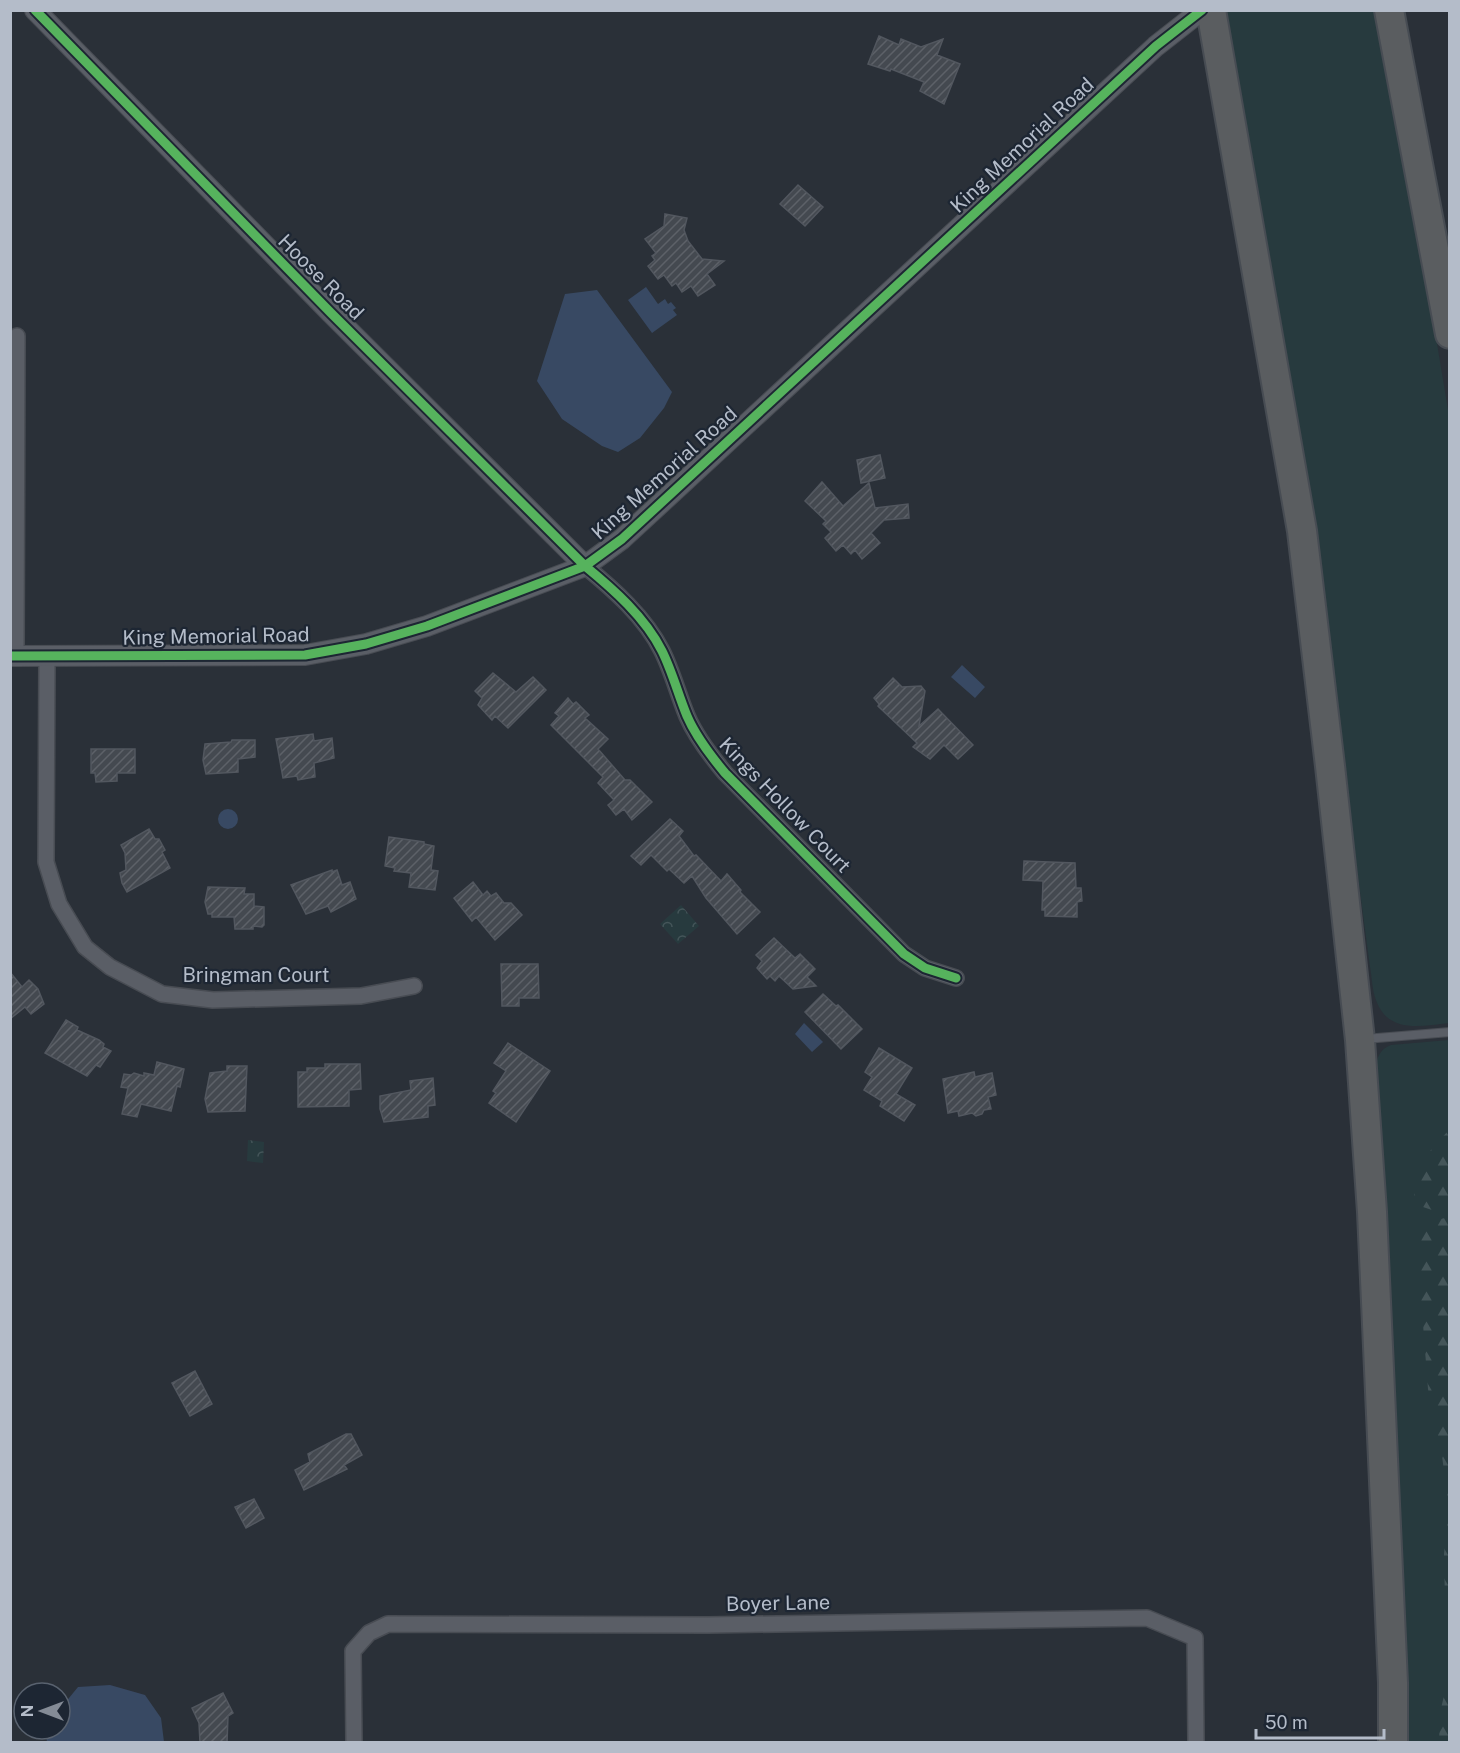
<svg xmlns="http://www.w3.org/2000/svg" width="1460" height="1753" viewBox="0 0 1460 1753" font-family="'Public Sans',sans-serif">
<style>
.grass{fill:#273a3e}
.forest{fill:url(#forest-firs)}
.park{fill:url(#park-crowns)}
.water{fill:#384963}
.building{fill:url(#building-hatch);stroke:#52575f;stroke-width:1.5}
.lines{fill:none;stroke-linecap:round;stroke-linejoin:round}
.service-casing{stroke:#484c53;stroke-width:10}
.minor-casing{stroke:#484c53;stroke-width:18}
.tertiary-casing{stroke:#484c53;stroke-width:22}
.motorway-casing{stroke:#474c53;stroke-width:32}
.service{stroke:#5a5e66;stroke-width:8}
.minor{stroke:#5a5e66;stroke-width:15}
.tertiary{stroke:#5a5e66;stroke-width:20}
.motorway{stroke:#5a5d60;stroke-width:28}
.cycleway-casing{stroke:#1d2633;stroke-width:13}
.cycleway{stroke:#56b35d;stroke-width:9}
.labels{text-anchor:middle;stroke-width:4.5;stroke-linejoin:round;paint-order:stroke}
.street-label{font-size:20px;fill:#b4bcc9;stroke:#1d2633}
</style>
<defs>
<pattern id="forest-firs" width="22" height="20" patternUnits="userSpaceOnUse" patternTransform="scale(1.5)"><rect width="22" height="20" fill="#273a3e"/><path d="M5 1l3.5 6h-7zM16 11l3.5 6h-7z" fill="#445559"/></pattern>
<pattern id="park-crowns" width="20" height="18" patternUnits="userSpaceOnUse" patternTransform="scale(1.5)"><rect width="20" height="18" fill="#273a3e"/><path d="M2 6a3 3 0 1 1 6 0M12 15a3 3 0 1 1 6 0" fill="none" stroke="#445559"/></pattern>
<pattern id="building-hatch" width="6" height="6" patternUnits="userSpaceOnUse" patternTransform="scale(1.5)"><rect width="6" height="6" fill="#444950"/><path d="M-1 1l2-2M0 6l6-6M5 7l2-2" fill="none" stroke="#5d6168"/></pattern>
</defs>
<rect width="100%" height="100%" fill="#2a3038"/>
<!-- grass -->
<path class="grass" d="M1224 11H1379L1397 102 1450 422 1449 1023C1421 1026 1388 1034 1376 1000 1372 990 1372 977 1370 967L1307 493 1257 182Z
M1449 1040V1742H1405C1402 1518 1389 1293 1375 1069 1377 1057 1380 1049 1391 1045Z"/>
<!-- forest -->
<path class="forest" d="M1449 1129V1207L1432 1210 1417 1205C1408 1183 1422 1161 1436 1143 1440 1138 1446 1135 1449 1129Z
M1449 1217H1450L1449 1608 1445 1602 1444 1554 1449 1508 1442 1456 1428 1389 1423 1324 1416 1270 1418 1233 1428 1222Z
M1449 1685V1742H1439C1440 1723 1439 1702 1449 1685Z"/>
<!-- park -->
<path class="park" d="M681 905 699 926 678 944 660 924Z
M248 1140 264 1142 263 1163 247 1161Z"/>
<!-- water -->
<path class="water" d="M646 287 658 304 665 299 668 304 671 302 676 308 673 310 677 315 652 333 628 300Z
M597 290 672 392 664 408 640 438 618 452 602 446 562 419 537 381 565 294Z
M962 665 985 687 975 698 951 677Z
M218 819a10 10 0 1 1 20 0a10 10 0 1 1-20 0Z
M804 1023 823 1042 812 1052 795 1034Z
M110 1685 145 1695 161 1718 164 1742H47L45 1729H60V1709L78 1687Z"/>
<!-- building -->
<path class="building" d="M879 36 899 45 901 39 921 47 943 39 937 55 960 64 944 104 920 91 924 82 891 69 890 71 868 64Z
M798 185 823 207 805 226 780 204Z
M665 214 687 218 684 230 688 241 702 259 724 261 707 274 715 285 698 296 691 286 682 292 676 283 672 286 664 275 658 279 648 266 655 260 652 256 656 253 645 239 664 226Z
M880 455 885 478 861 483 857 460Z
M822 482 843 506 869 483 875 508 908 504 909 518 884 520 871 533 880 543 862 559 855 550 851 554 843 545 836 551 825 538 831 532 823 524 826 521 805 501Z
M493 673 516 692 533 677 546 690 508 728 495 716 492 720 478 705 482 698 475 691Z
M893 678 902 687 921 686 925 691 919 726 938 709 973 745 958 759 944 745 930 759 913 747 917 743 878 706 879 704 874 698Z
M568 698 573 704 576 702 589 715 585 718 608 739 598 749 625 780H630L652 802 632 820 624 809 616 815 608 805 614 800 598 783 603 777 551 725 559 716 555 713Z
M313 734 314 741 332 738 334 758 314 763 315 777 298 780 297 776 283 778 276 739Z
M232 740H255V757L238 759V772L206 774 203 760 205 744 231 742Z
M91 749H135V773H117V781L96 782 95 773H91Z
M670 819 683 831 679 836 694 856 696 855 721 881 727 874 741 890 740 892 760 912 737 934 706 898 692 876 684 883 669 869 667 871 651 855 641 865 631 856Z
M149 829 155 839H159L165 850 162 852 170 868 127 892 122 883 120 873 126 870 125 853 121 845Z
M389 837 424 842V844L434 846 431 870 438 871 435 890 409 887 411 873 394 871 395 868 385 866Z
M1024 861 1075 863 1076 888H1081L1082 901 1077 902V917L1045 916V910H1042L1043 881 1023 880Z
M332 870V872L337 870 342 885 350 882 356 899 331 912 328 906 306 914 291 885Z
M473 882 483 895 487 891 491 896 496 893 504 903H511L522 915 495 940 476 917 472 921 454 898Z
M208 887 245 888 244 894H254V906L264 907V925L262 927 253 926V929H235L234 917H212V914H208L205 902Z
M774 938 795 958 800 954 815 969 807 977 816 986 793 989 779 976 775 981 770 976 767 979 757 968 762 961 756 955Z
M501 964H538L539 998H519V1006H502Z
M10 972 22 987 29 980 38 989 44 1004 31 1014 25 1007 10 1019Z
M823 994 836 1006 838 1005 862 1029 841 1049 805 1012Z
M66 1020 78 1027 77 1030 99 1040 104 1044 103 1047 111 1051 100 1067 96 1065 87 1076 45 1053Z
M508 1043 550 1071 516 1122 489 1103 496 1093 493 1091 506 1071 494 1063Z
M879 1048 912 1068 896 1094 915 1105 904 1121 880 1106 882 1101 864 1090 872 1077 865 1072Z
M157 1062 184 1069 180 1087 177 1086 171 1111 141 1104 137 1117 122 1114 128 1088 121 1087 124 1074 131 1075 134 1073 144 1076V1073L154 1075Z
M325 1064H360L361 1089 349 1090V1106L298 1107V1072H307V1068H325Z
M227 1066H247L245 1111 208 1112 205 1099 210 1073 227 1071Z
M974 1072 975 1077 992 1073 996 1095 988 1097 991 1109 984 1110 982 1114 976 1116 972 1113 959 1116 958 1111 948 1113 943 1079Z
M433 1078 435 1105 428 1106V1117L384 1122 380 1109V1096L411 1090 410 1081Z
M195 1371 212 1404 190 1416 172 1383Z
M346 1434H351L362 1455 344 1465 347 1469 304 1490 295 1470 310 1462 308 1454Z
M254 1499 264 1518 246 1528 235 1507Z
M223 1693 233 1713 228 1716 227 1743H200L199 1723 192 1708Z"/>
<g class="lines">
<!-- service casing -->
<g class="service-casing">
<path id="service" d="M1365 1039 1450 1032"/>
</g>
<!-- minor casing -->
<g class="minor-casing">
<path id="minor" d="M585 566C613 589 645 617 662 651 672 671 678 694 687 716 696 737 710 755 725 773L904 954 925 968 956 978
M16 657 17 336
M47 657 46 862 59 904 85 947 110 967 162 994 213 1000 361 996 414 986
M354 1742 353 1651 369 1633 388 1624 708 1625 1147 1618 1195 1638 1196 1742"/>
</g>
<!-- tertiary casing -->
<g class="tertiary-casing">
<path id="tertiary" d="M35 10 331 313 585 566
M10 656 305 655 366 644 427 626 585 566 622 539 1156 46 1202 10"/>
</g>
<!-- motorway casing -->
<g class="motorway-casing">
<path id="motorway" d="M1211 10 1302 531 1330 766 1360 1040 1372 1212 1393 1683V1742
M1389 10 1450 334"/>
</g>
<!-- service -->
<use href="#service" class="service"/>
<!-- minor -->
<use href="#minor" class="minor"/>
<!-- tertiary -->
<use href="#tertiary" class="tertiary"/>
<!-- motorway -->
<use href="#motorway" class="motorway"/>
<!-- cycleway casing -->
<g class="cycleway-casing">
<path id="cycleway" d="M35 10 331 313 585 566C613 589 645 617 662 651 672 671 678 694 687 716 696 737 710 755 725 773L904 954 925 968 956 978
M10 656 305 655 366 644 427 626 585 566 622 539 1156 46 1202 10"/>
</g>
<!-- cycleway -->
<use href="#cycleway" class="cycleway"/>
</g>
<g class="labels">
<!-- street labels -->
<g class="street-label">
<text transform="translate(1022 145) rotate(-43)" y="7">King Memorial Road</text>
<text transform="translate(321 277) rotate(45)" y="7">Hoose Road</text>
<text transform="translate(664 473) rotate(-42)" y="7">King Memorial Road</text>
<text transform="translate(216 636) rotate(-1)" y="7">King Memorial Road</text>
<text transform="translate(785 805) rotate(46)" y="7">Kings Hollow Court</text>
<text x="256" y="982">Bringman Court</text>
<text transform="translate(778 1603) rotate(-1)" y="7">Boyer Lane</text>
</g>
</g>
<!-- border -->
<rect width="1460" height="1753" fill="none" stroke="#b4bcc9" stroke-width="24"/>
<!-- north arrow -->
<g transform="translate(42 1711) rotate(270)"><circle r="28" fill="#1d2633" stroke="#59626f" stroke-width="1.5"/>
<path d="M0-4.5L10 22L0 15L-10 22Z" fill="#848b96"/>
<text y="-9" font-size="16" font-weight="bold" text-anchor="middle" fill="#b4bcc9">N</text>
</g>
<!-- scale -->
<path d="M1256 1729v9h128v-9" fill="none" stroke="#b4bcc9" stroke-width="3"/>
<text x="1265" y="1729" font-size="18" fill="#b4bcc9" stroke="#1d2633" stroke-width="4.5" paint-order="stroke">50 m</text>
</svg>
